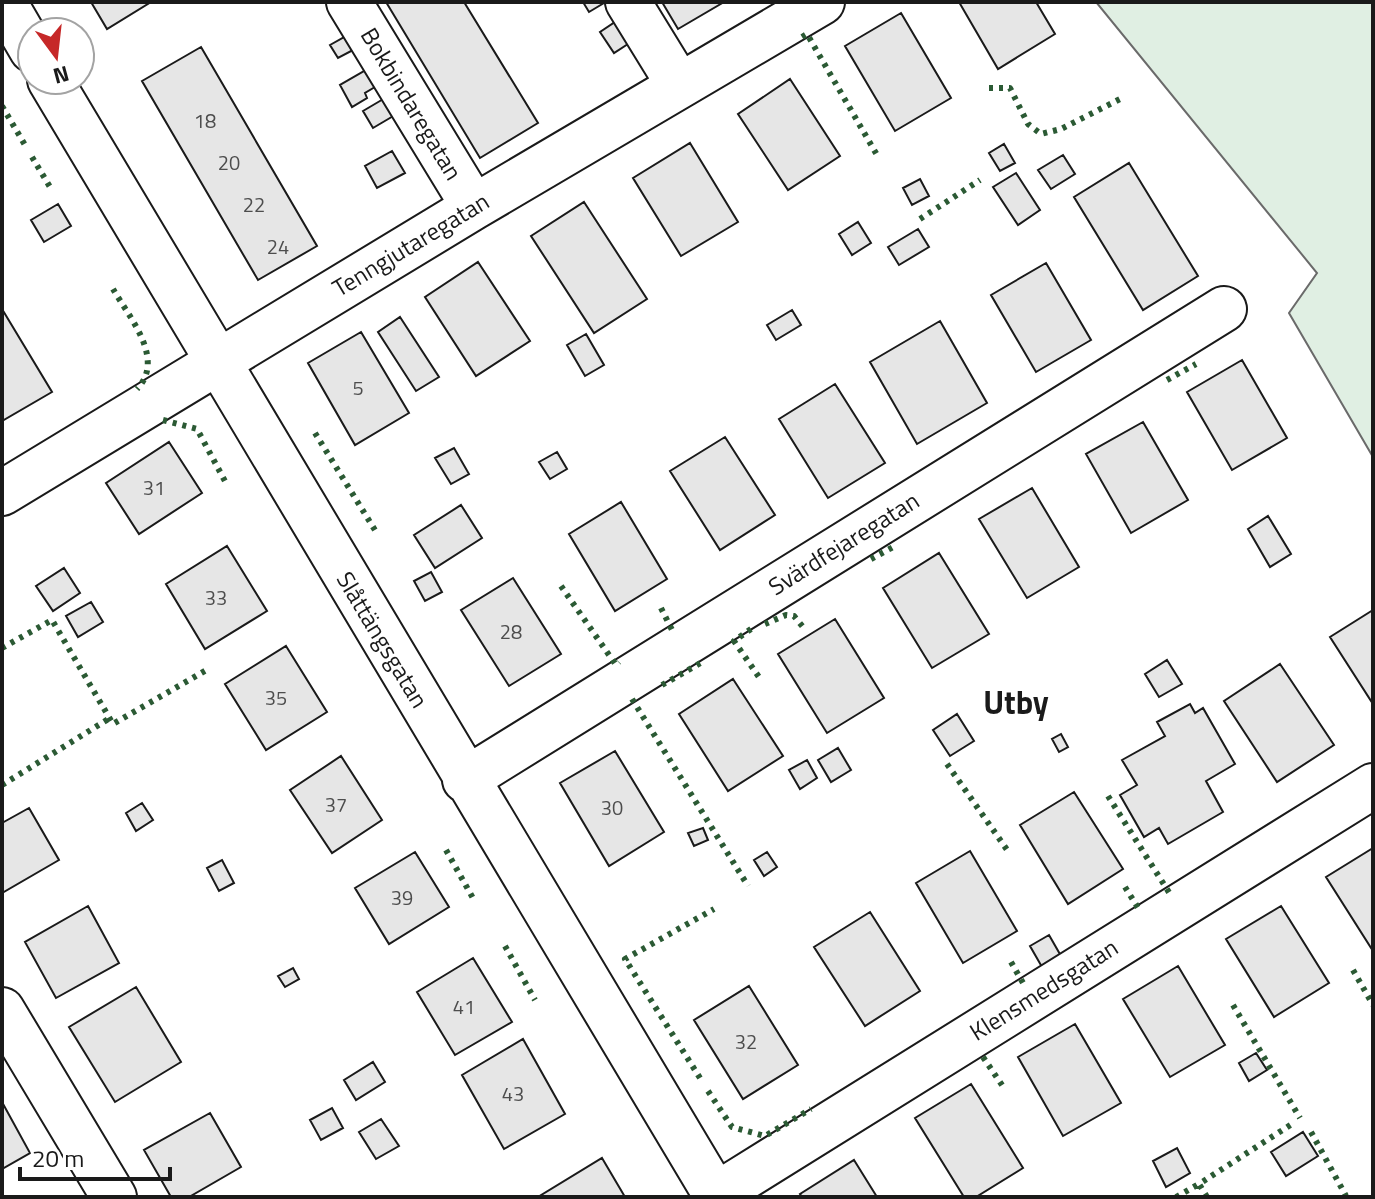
<svg xmlns="http://www.w3.org/2000/svg" width="1375" height="1199" viewBox="0 0 1375 1199" font-family="'Titillium Web',sans-serif">
<style>
.green{fill:#e0efe3;stroke:#6a6a6a;stroke-width:2}
.building{fill:#e6e6e6;stroke:#1a1a1a;stroke-width:2}
.lines{fill:none;stroke-linecap:round;stroke-linejoin:round}
.street-casing{stroke:#1a1a1a;stroke-width:48}
.street{stroke:#fff;stroke-width:44}
.hedge{stroke:#2b5a34;stroke-width:6;stroke-dasharray:4 6;stroke-linecap:butt}
.labels{text-anchor:middle;stroke-width:6;stroke-linejoin:round;paint-order:stroke}
.number-label{font-size:20px;fill:#4d4d4d}
.street-label{font-size:24px;fill:#1a1a1a;stroke:#fff}
.district-label{font-size:32px;font-weight:bold;fill:#1a1a1a;stroke:#fff}
</style>
<rect width="100%" height="100%" fill="#fff"/>
<!-- green -->
<path class="green" d="M1096 2H1373V457L1289 313 1317 273Z"/>
<!-- building -->
<path class="building" d="M91 2H151L107 29Z
M386 2H464L538 123 480 158Z
M583 2H604V3L589 12Z
M662 2H724L678 29Z
M959 2H1036L1055 34 998 69Z
M901 13 951 98 895 131 845 46Z
M618 20 631 42 614 53 600 32Z
M348 35 355 49 338 58 330 45Z
M201 47 317 246 258 280 142 81Z
M366 70 375 87 365 93 367 98 352 107 340 85Z
M790 79 840 156 788 190 738 114Z
M385 98 395 115 373 128 363 111Z
M690 143 738 222 681 256 633 178Z
M1004 144 1015 163 1000 171 989 153Z
M392 151 405 173 377 188 365 166Z
M1063 155 1075 174 1051 189 1038 170Z
M1129 163 1198 276 1143 310 1074 197Z
M1016 173 1040 210 1018 225 993 187Z
M920 179 929 196 912 205 903 188Z
M584 202 647 299 594 333 531 236Z
M58 204 71 226 44 242 31 220Z
M858 222 871 243 852 255 839 234Z
M918 229 929 247 899 265 888 247Z
M478 262 530 341 476 376 425 297Z
M1046 263 1091 340 1036 372 991 295Z
M2 309 52 392 2 421Z
M792 310 801 325 776 340 767 325Z
M400 317 439 377 416 391 378 332Z
M940 321 987 403 917 444 870 362Z
M361 332 409 413 355 445 308 363Z
M586 334 604 365 585 376 567 345Z
M1242 360 1287 438 1232 470 1187 392Z
M835 384 885 463 828 498 779 419Z
M1143 422 1188 500 1131 533 1086 454Z
M725 437 775 515 720 550 670 471Z
M169 442 202 493 139 534 106 483Z
M454 448 469 474 451 484 435 458Z
M557 452 567 469 550 479 539 462Z
M1032 488 1079 567 1027 598 979 519Z
M621 502 667 579 615 611 569 534Z
M461 505 482 538 435 568 414 535Z
M1268 516 1291 554 1270 567 1248 529Z
M227 546 267 611 205 649 166 584Z
M939 553 989 634 932 668 883 588Z
M64 568 80 593 53 611 36 586Z
M431 572 442 592 425 601 414 581Z
M513 578 561 654 509 686 461 610Z
M91 602 103 622 78 637 66 616Z
M1373 610V704L1330 637Z
M835 619 884 698 827 733 778 654Z
M286 646 327 712 266 750 225 684Z
M1167 660 1182 684 1159 697 1145 674Z
M1280 664 1334 745 1277 782 1224 701Z
M733 679 783 756 728 791 679 714Z
M1190 704 1195 713 1203 708 1235 764 1206 781 1223 812 1168 844 1159 828 1144 837 1120 795 1137 785 1122 760 1165 736 1157 722Z
M957 714 974 741 950 756 933 730Z
M1061 734 1068 747 1059 752 1052 739Z
M838 748 851 770 831 782 818 760Z
M615 751 664 832 609 866 560 783Z
M341 756 382 820 332 853 290 790Z
M807 760 817 778 800 789 789 770Z
M1074 792 1123 869 1068 904 1020 825Z
M142 803 153 820 136 831 126 813Z
M29 808 59 860 2 893V823Z
M703 828 708 840 694 846 688 833Z
M1373 848V951L1326 877Z
M970 851 1017 931 963 963 916 883Z
M415 852 449 907 389 944 355 888Z
M767 852 777 867 764 876 754 860Z
M222 860 234 883 219 891 207 868Z
M88 906 119 963 56 998 25 942Z
M1281 906 1329 983 1274 1017 1226 939Z
M870 912 920 991 865 1026 814 947Z
M1049 935 1065 963 1046 974 1030 946Z
M473 958 512 1022 455 1055 417 992Z
M1178 966 1225 1045 1170 1077 1123 999Z
M293 968 299 979 285 987 278 976Z
M749 986 798 1065 743 1099 694 1020Z
M136 987 181 1062 115 1102 69 1027Z
M1075 1024 1121 1103 1063 1136 1018 1057Z
M523 1039 565 1114 504 1149 462 1075Z
M1256 1053 1267 1070 1249 1081 1239 1063Z
M373 1062 385 1082 356 1100 344 1080Z
M971 1084 1023 1168 976 1197H964L915 1118Z
M2 1102 30 1153 2 1169Z
M332 1108 343 1128 321 1140 310 1120Z
M210 1113 241 1167 189 1197H171L144 1150Z
M381 1119 399 1146 376 1159 359 1132Z
M1303 1132 1318 1156 1286 1176 1271 1152Z
M1177 1148 1190 1173 1166 1187 1153 1161Z
M602 1158 625 1197H538Z
M854 1160 877 1197H802L800 1194Z"/>
<g class="lines">
<!-- street casing -->
<g class="street-casing">
<path id="street" d="M4 2 32 50
M349 2 474 207
M628 2 679 85
M50 80 717 1197
M2 493 474 207 822 2
M465 780 1224 309
M2 1010 114 1197
M716 1195 1373 786"/>
</g>
<!-- street -->
<use href="#street" class="street"/>
<!-- hedge -->
<path class="hedge" d="M802 37 807 34 877 155
M989 88H1010L1028 124 1041 134 1061 129 1124 97
M2 106 25 145
M32 157 50 187
M920 219 980 180
M113 289C129 317 166 359 137 389
M1167 380 1196 364
M163 420 197 429 226 483
M315 433 378 535
M871 559 895 546
M561 586 616 665 619 662
M661 608 672 630
M765 624 786 615 794 616 803 627
M751 629 734 641 761 680
M2 648 52 620 113 724 210 668
M662 685 704 661
M632 699 748 886
M947 764 1010 854
M2 785 110 718
M1108 796 1170 894
M446 850 474 900
M1125 887 1140 911
M505 946 535 1000
M1011 962 1023 983
M1353 970 1373 1005
M1233 1005 1300 1118
M983 1057 1004 1088
M700 1078 625 959 714 909
M708 1091 732 1127 765 1136 811 1109
M1311 1132 1346 1196
M1176 1197 1199 1184
M1207 1197 1199 1184 1295 1122"/>
</g>
<g class="labels">
<!-- number labels -->
<g class="number-label">
<text x="205" y="128">18</text>
<text x="229" y="170">20</text>
<text x="254" y="212">22</text>
<text x="278" y="254">24</text>
<text x="358" y="395">5</text>
<text x="154" y="495">31</text>
<text x="216" y="605">33</text>
<text x="511" y="639">28</text>
<text x="276" y="705">35</text>
<text x="336" y="812">37</text>
<text x="612" y="815">30</text>
<text x="402" y="905">39</text>
<text x="464" y="1014">41</text>
<text x="746" y="1049">32</text>
<text x="513" y="1101">43</text>
</g>
<!-- street labels -->
<g class="street-label">
<text transform="translate(411 104) rotate(59)" y="8">Bokbindaregatan</text>
<text transform="translate(411 245) rotate(-31)" y="8">Tenngjutaregatan</text>
<text transform="translate(844 544) rotate(-32)" y="8">Svärdfejaregatan</text>
<text transform="translate(382 640) rotate(59)" y="8">Slåttängsgatan</text>
<text transform="translate(1044 990) rotate(-32)" y="8">Klensmedsgatan</text>
</g>
<!-- district labels -->
<g class="district-label">
<text x="1016" y="714">Utby</text>
</g>
</g>
<!-- border -->
<rect width="1375" height="1199" fill="none" stroke="#1a1a1a" stroke-width="8"/>
<!-- north arrow -->
<g transform="translate(56 56) rotate(165)"><circle r="38" fill="#ffffff" stroke="#a3a3a3" stroke-width="2"/>
<path d="M0-6L14 30L0 20L-14 30Z" fill="#c62828"/>
<text y="-12" font-size="22" font-weight="bold" text-anchor="middle" fill="#1a1a1a">N</text>
</g>
<!-- scale -->
<path d="M20 1167v12h150v-12" fill="none" stroke="#1a1a1a" stroke-width="4"/>
<text x="32" y="1167" font-size="24" fill="#1a1a1a" stroke="#ffffff" stroke-width="6" paint-order="stroke">20 m</text>
</svg>
